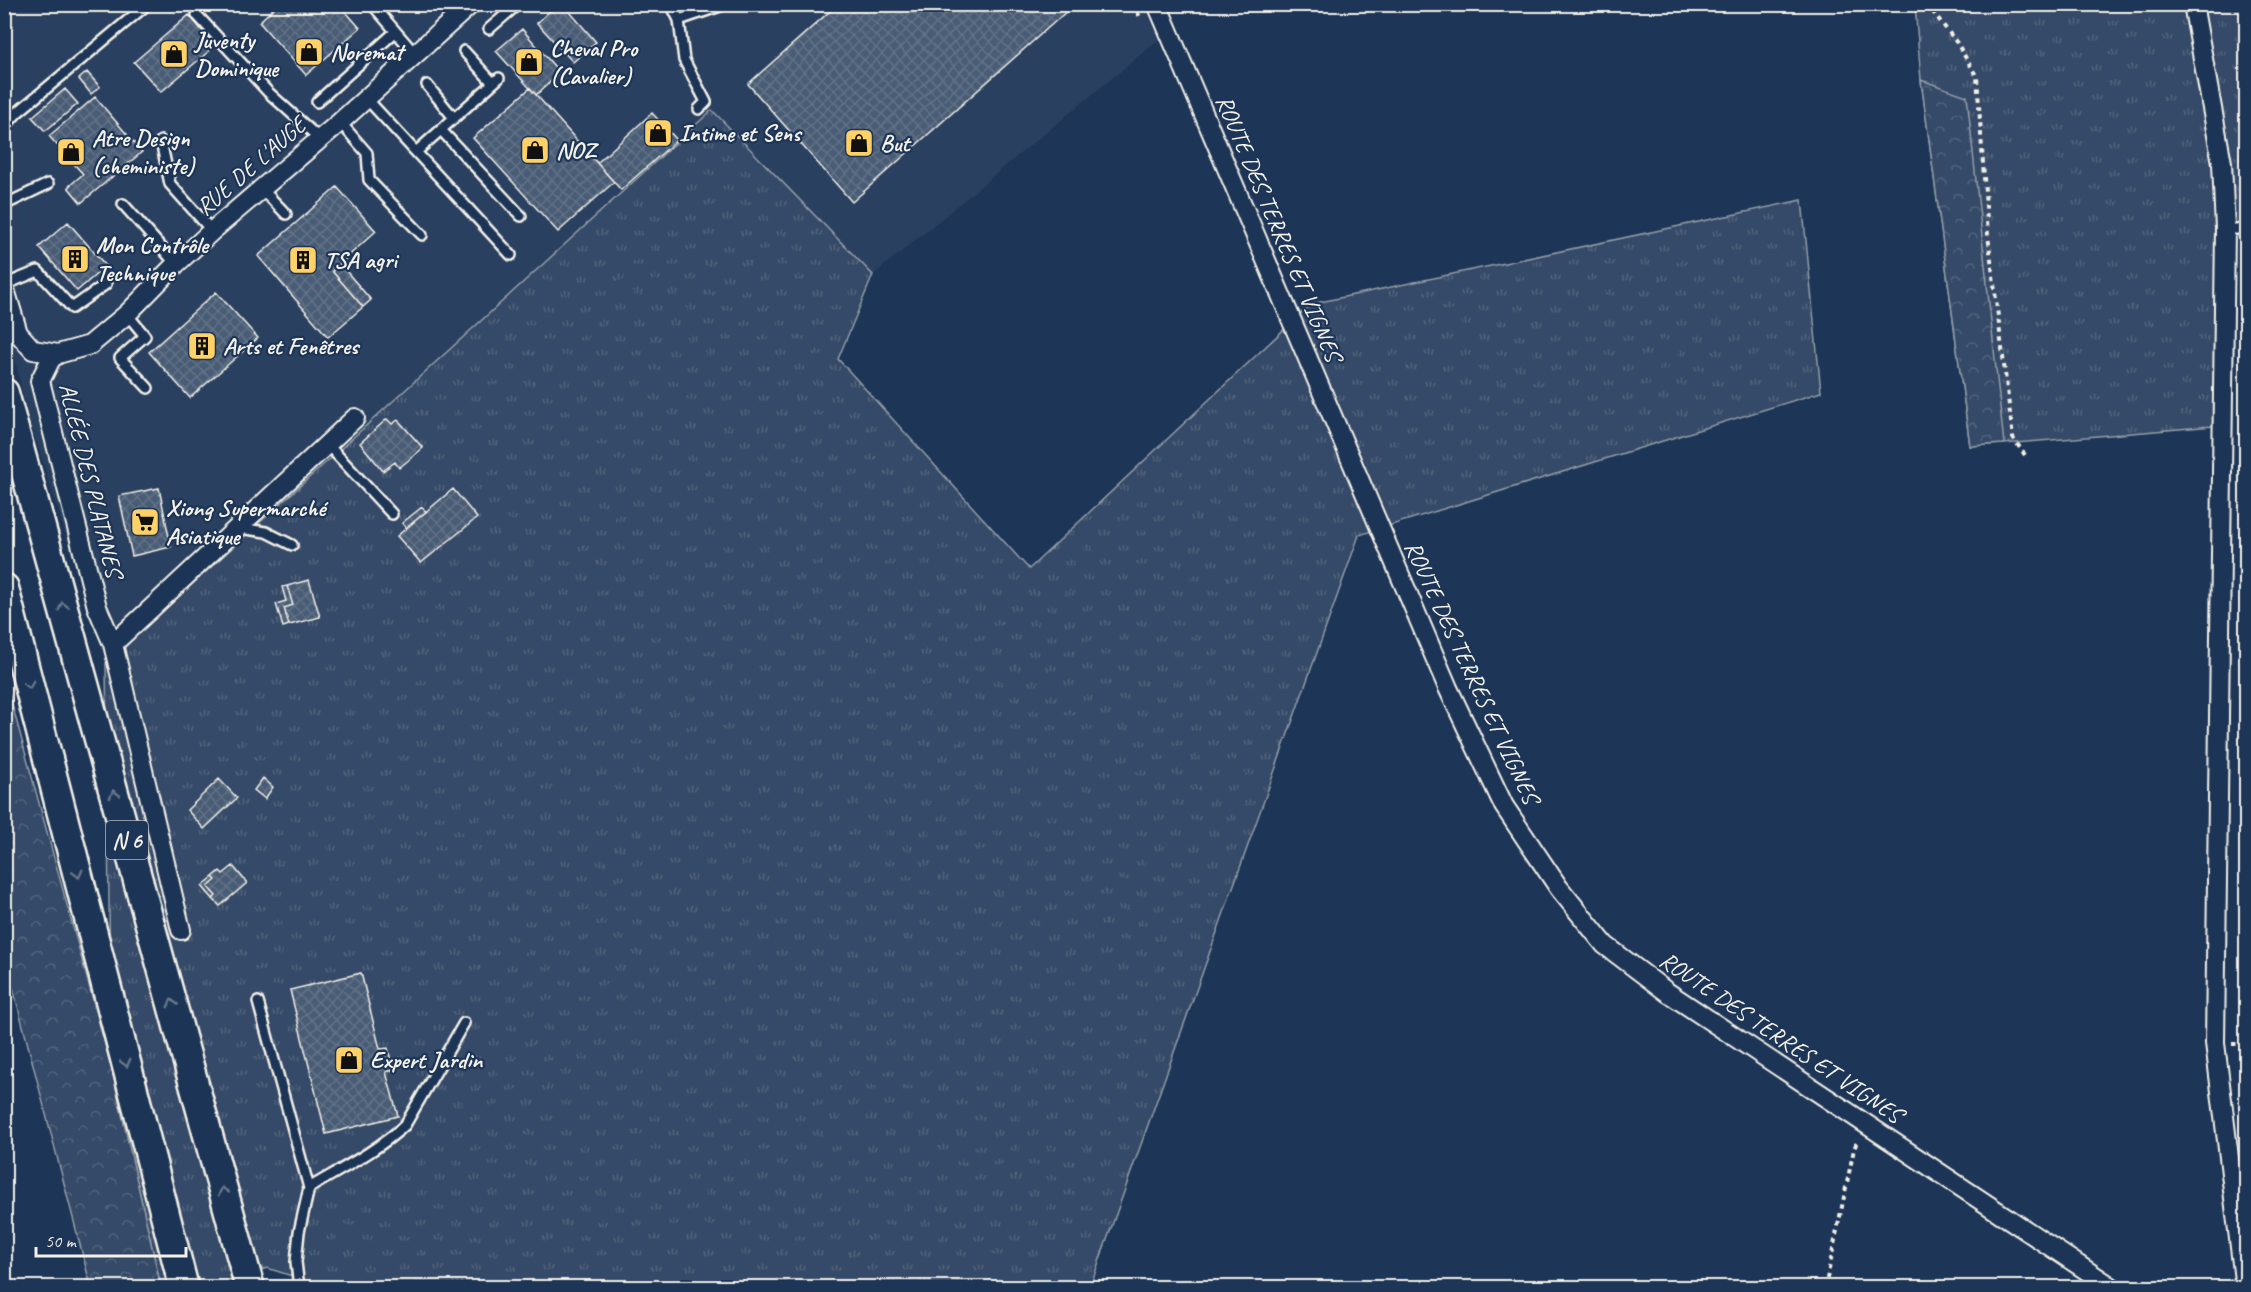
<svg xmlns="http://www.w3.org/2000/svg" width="2251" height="1292" viewBox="0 0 2251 1292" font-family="Caveat,sans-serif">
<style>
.built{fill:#2a4060}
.grass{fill:url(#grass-tufts);stroke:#949ea8;stroke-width:1.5}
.forest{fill:url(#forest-crowns);stroke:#949ea8;stroke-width:1.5}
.building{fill:url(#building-cross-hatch);stroke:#f4f1e8;stroke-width:1.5}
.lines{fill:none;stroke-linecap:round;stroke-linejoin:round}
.lane-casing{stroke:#f4f1e8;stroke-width:14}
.street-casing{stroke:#f4f1e8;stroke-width:22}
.primary-casing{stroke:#f4f1e8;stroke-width:33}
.path{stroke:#f4f1e8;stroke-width:4;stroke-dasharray:4.5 4.5;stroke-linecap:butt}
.lane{stroke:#1d3557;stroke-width:9}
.street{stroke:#1d3557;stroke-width:18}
.primary{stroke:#1d3557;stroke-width:28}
.oneway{stroke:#68778a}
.labels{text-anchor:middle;stroke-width:4.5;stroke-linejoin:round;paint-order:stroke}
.shield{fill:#1d3557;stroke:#b4b9bc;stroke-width:1.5}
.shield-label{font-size:22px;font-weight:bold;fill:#f4f1e8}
.poi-label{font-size:24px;font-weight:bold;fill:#f4f1e8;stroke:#1d3557;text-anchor:start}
.street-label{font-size:24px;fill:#f4f1e8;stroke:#1d3557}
</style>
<defs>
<pattern id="grass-tufts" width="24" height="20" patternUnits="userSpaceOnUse" patternTransform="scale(1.5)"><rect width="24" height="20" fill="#354a67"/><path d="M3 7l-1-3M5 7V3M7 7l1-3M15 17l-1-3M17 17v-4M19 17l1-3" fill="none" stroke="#53657d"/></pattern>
<pattern id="forest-crowns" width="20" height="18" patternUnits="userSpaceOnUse" patternTransform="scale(1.5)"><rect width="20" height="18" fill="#354a67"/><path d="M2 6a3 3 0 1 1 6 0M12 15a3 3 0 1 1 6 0" fill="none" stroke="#53657d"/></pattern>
<pattern id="building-cross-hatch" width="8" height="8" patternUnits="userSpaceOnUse" patternTransform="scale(1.5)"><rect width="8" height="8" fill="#485b74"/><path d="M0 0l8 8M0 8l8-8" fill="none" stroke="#637388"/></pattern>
</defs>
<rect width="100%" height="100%" fill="#1d3557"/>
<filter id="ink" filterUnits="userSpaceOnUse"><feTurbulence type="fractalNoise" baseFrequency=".0167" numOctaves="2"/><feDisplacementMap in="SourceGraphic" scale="12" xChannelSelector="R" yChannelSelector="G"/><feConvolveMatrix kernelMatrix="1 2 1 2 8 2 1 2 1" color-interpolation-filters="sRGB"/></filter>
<g filter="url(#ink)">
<!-- built -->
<path class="built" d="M1167 4 1178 24 873 275 712 111 106 663 27 412 5 316 4 5Z"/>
<!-- grass -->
<path class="grass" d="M1915 5H2246V237L2216 238 2213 426 2004 444 1970 446 1921 80Z
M712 110 873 275 838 359 1029 569 1311 304 1802 200 1821 392 1359 535 1090 1287 330 1288 267 1268 215 1287H161L111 1066 106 663Z"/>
<!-- forest -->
<path class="forest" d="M1921 80 1967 96 2004 444 1970 446Z
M4 675 111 1066 161 1287H91L5 957Z"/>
<!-- building -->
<path class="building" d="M278 4H339L360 28 306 75 259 22Z
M557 4H563L596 42 573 62 537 23Z
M838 4H1061L1067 11 852 202 748 84Z
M189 15 215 46 161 92 134 62Z
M522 29 560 73 536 95 496 51Z
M87 72 100 87 91 94 79 79Z
M530 88 614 182 558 232 473 138Z
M65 89 78 104 45 131 32 117Z
M95 97 142 152 81 203 68 187 83 174 49 136Z
M652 113 677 140 621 190 597 163Z
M337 187 376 231 332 271 363 307 328 337 258 256Z
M68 222 106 266 77 291 39 247Z
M340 264 371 300 363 307 332 271Z
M216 292 258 338 190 398 149 352Z
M387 419 392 424 398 420 423 448 399 468 395 462 383 471 360 443Z
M159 488 171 547 132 556 119 496Z
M453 489 477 518 421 563 397 536Z
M422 507 426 512 406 528 402 523Z
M309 580 320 617 289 625 284 608 293 605 287 586Z
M287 586 293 605 284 608 289 625 283 627 276 604 286 601 282 587Z
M263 778 273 787 265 799 254 790Z
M219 779 237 798 204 829 187 810Z
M233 866 247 883 220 906 213 899 216 896 208 887 216 880 213 877 220 871 223 874Z
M213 877 216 880 208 887 216 896 213 899 202 886Z
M361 973 380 1049 388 1048 393 1070 386 1072 398 1116 326 1134 290 990Z"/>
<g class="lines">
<!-- lane casing -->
<g class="lane-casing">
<path id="lane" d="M372 4 415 54
M671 4 679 20 684 60 706 102 699 109
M197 15 268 92 320 139
M679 20 726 4
M489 29 518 4
M464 51 493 83
M427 85 454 118
M366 98 511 255
M317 102 395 32
M340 122 367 153 369 180 422 235
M4 127 18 112 144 7
M441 130 521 216
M161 141 170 184 212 231
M416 152 499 78
M262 189 286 214
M123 204 176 264
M4 205 48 184
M2225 229H2246
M4 285 38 271 72 308 106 284
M127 314 145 336 120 358 148 388
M327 444 392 514
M239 528 266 532 292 545
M258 1002 309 1188 299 1232 296 1262 299 1288
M309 1188C341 1169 377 1151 405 1125L464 1023"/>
</g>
<!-- street casing -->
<g class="street-casing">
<path id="street" d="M1157 4 1448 688 1504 806 1559 888 1605 945 1667 992 2113 1288
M2193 4 2222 163 2225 229 2215 1043 2245 1288
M4 286 18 333 33 350 58 354 90 345 127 314 176 264 212 231 340 122 471 4
M58 354 51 359 40 381 97 607 113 644 355 418
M113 644 181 930"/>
</g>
<!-- primary casing -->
<g class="primary-casing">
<path id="primary" d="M4 393 250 1288
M4 588 184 1288"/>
</g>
<!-- path -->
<path class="path" d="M544 4 548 8
M1133 4 1140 17
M1927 4 1957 43 1977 77 1988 235 2013 438 2025 455
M2232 1044H2246
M1825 1288 1854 1149 1858 1139"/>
<!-- lane -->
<use href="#lane" class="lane"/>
<!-- street -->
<use href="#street" class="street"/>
<!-- primary -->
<use href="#primary" class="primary"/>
</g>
<!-- one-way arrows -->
<defs><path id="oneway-chevron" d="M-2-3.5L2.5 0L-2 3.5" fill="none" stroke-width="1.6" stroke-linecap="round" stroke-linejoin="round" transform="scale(1.5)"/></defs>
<g class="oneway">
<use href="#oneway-chevron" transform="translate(63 606) rotate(-105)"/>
<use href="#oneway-chevron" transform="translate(29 685) rotate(76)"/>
<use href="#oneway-chevron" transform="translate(114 794) rotate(-105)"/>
<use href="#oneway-chevron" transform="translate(78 874) rotate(76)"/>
<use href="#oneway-chevron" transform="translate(172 1003) rotate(-105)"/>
<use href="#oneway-chevron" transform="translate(126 1063) rotate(76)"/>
<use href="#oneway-chevron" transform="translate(223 1191) rotate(-105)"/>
</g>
</g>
<!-- icons -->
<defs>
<g id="shop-square" transform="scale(1.5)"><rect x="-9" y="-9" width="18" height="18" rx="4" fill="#ffd166" stroke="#1d3557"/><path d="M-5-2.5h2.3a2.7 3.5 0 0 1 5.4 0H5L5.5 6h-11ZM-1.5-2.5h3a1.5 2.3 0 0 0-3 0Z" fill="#111"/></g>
<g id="building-square" transform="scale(1.5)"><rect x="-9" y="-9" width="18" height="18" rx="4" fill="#ffd166" stroke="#1d3557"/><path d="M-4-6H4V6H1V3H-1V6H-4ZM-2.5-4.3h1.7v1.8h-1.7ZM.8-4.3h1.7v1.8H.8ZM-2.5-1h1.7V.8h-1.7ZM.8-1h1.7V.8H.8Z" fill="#111"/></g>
<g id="supermarket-square" transform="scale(1.5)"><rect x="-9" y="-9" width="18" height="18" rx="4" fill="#ffd166" stroke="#1d3557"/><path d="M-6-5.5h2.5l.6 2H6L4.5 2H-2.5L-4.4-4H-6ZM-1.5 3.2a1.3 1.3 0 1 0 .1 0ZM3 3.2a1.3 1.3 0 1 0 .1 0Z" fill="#111"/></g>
</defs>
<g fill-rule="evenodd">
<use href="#shop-square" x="309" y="52"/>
<use href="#shop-square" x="174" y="54"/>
<use href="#shop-square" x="529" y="62"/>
<use href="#shop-square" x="658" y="133"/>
<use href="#shop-square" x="859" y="143"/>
<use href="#shop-square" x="535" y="150"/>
<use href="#shop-square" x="71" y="152"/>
<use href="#building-square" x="75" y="259"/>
<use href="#building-square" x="303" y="260"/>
<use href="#building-square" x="202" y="346"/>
<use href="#supermarket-square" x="145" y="522"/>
<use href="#shop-square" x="349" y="1060"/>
</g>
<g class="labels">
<!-- shield labels -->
<rect class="shield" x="106" y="821" width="42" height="38" rx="4.5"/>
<g class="shield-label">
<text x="127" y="848">N 6</text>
</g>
<!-- poi labels -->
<g class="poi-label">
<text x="195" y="48">Juventy<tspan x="195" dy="28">Dominique</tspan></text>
<text x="550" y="56">Cheval Pro<tspan x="550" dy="28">(Cavalier)</tspan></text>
<text x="330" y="60">Noremat</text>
<text x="679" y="141">Intime et Sens</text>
<text x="92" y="146">Atre Design<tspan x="92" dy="28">(cheministe)</tspan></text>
<text x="880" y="151">But</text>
<text x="556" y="158">NOZ</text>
<text x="96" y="253">Mon Contrôle<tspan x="96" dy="28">Technique</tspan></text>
<text x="324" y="268">TSA agri</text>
<text x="223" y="354">Arts et Fenêtres</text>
<text x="166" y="516">Xiong Supermarché<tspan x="166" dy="28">Asiatique</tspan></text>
<text x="370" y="1068">Expert Jardin</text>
</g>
<!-- street labels -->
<g class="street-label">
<text transform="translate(251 166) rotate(-41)" y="8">RUE DE L'AUGE</text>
<text transform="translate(1279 228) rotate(67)" y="8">ROUTE DES TERRES ET VIGNES</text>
<text transform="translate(91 480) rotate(76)" y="8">ALLÉE DES PLATANES</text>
<text transform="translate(1472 672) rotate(65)" y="8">ROUTE DES TERRES ET VIGNES</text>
<text transform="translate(1781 1037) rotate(34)" y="8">ROUTE DES TERRES ET VIGNES</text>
</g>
</g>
<!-- margin -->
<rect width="2251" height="1292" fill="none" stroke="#1d3557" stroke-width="24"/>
<rect x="12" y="12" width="2227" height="1268" fill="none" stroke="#f4f1e8" stroke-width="2" filter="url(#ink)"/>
<!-- scale -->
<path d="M36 1247v9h150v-9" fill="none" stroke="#f4f1e8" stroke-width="3"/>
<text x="45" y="1247" font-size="18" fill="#f4f1e8" stroke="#1d3557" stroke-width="4.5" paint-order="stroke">50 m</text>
</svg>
